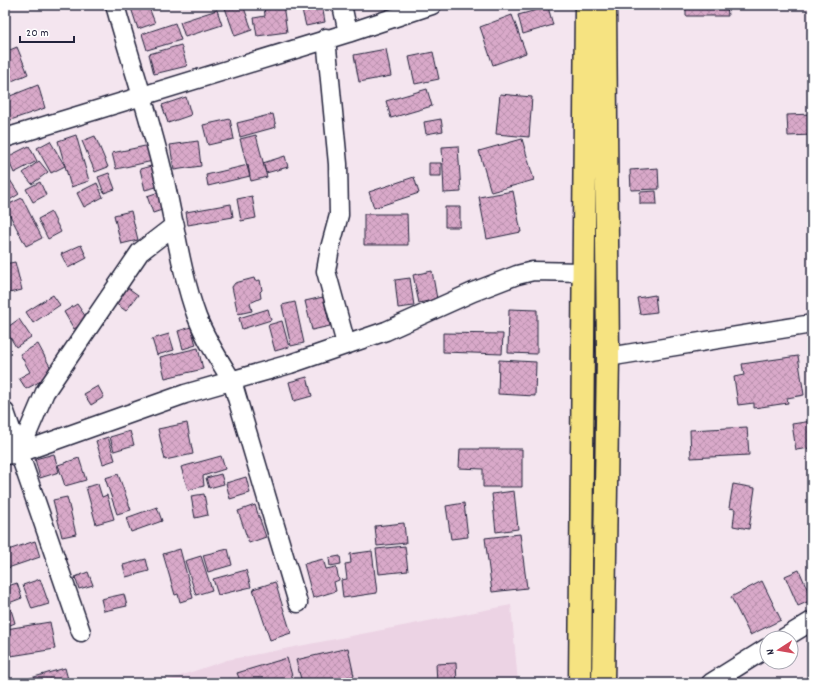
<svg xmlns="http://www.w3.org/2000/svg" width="817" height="688" viewBox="0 0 817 688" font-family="Dekko,sans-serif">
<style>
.built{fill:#ecd3e4}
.building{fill:url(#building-cross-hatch);stroke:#22223b}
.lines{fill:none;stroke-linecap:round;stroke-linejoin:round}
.street-casing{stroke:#22223b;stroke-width:21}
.primary-casing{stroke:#22223b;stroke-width:25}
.street{stroke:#fff;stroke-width:18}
.primary{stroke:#f6e381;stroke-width:22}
</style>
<defs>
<pattern id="building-cross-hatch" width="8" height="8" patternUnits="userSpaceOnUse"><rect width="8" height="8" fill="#d9a9c9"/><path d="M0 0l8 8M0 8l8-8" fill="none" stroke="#ba91ae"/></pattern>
</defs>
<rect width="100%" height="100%" fill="#f4e5ef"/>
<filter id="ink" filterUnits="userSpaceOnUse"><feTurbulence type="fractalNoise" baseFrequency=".025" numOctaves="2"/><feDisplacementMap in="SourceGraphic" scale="8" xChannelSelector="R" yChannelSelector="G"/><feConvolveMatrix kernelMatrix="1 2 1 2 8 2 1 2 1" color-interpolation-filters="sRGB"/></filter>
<g filter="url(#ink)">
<!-- built -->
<path class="built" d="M511 605 518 683H159L227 660Z"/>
<!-- building -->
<path class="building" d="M130 5H148L155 23 138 29Z
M224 5H243L252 30 235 36Z
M264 5H283L287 32 257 36 254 18 265 16Z
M306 5H322L325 22 306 26 301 6Z
M686 5H727L728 16H686Z
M548 7 553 25 523 34 518 15Z
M217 10 222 25 185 37 180 22Z
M512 15 526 53 493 65 480 27Z
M175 23 181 40 147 50 142 34Z
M181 45 187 66 154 74 149 54Z
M17 47 28 74 5 84V52Z
M386 49 391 76 359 82 354 55Z
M433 52 439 79 415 84 409 57Z
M38 85 45 108 5 122V98Z
M427 89 432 106 391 118 386 101Z
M500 94 532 97 529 137 496 134Z
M186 97 191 115 168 123 162 105Z
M273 114 276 127 240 137 237 123Z
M812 114V135L788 136 787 115Z
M230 119 234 139 208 145 203 125Z
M441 119 443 131 426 134 424 122Z
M76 135 89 181 71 187 58 141Z
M256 135 267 177 251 181 240 139Z
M95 136 108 167 95 172 82 141Z
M522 139 534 180 491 192 479 151Z
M50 141 65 166 51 173 37 148Z
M198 141 201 166 174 170 170 145Z
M150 145 153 161 116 169 112 153Z
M29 146 37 161 14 173 7 157Z
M458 146 461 192 444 193 442 147Z
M285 156 288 167 266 173 263 163Z
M39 161 48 172 32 184 23 173Z
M429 163H441V176H429Z
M155 165 160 186 145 190 140 169Z
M248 165 250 176 208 186 206 175Z
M658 168 659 189 631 190 630 170Z
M109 173 115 189 104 193 98 177Z
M414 177 419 193 374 208 369 192Z
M10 180 19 194 5 203V183Z
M40 182 46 195 33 202 26 189Z
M97 183 103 197 84 207 77 193Z
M162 191 168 208 153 213 147 196Z
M513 191 521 232 487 239 479 197Z
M656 191 657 204H640V192Z
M252 196 256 218 241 221 237 199Z
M22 198 42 238 26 246 5 206Z
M231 204 233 217 188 225 186 212Z
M445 207H460V227H445Z
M131 211 138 240 121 244 114 215Z
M51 212 61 232 48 239 38 219Z
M364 214H407L408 245H364Z
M81 245 87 258 68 268 61 254Z
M15 262 22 290 5 294V264Z
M432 271 437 299 419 303 413 275Z
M254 278 255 281 260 280 262 290 260 292 261 298 250 303 252 311 238 314 232 287 235 283Z
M410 278 414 306 398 308 395 280Z
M127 287 138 295 126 311 115 303Z
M53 295 60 305 33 323 26 312Z
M655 295 657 312 640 314 637 298Z
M323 297 330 326 312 330 305 301Z
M295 302 304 343 291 346 282 305Z
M77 304 88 320 74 329 64 312Z
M268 309 271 320 242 329 239 318Z
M509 309 537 310V354L508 353Z
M19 319 31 337 16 347 5 329Z
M282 321 289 347 275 351 268 325Z
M191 327 196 345 183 349 178 331Z
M443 333 503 334 502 354 443 352Z
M169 334 174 350 157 355 152 339Z
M38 344 54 374 26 389 19 378 30 372 20 354Z
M198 348 203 369 165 378 160 357Z
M798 356 804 395 787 398 788 403 754 408V403L738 405 734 377 744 375 742 364Z
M499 360 536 362 535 396 498 394Z
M307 377 312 396 294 401 289 382Z
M98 386 104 397 91 405 84 394Z
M812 421V441H809L810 448 796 450 792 424Z
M187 423 193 454 165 460 158 429Z
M747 427 749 455 691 458 690 430Z
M130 431 134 445 114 451 110 437Z
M108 437 115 460 103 464 96 441Z
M460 449H522V487H483V469L459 468Z
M54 454 59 472 40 478 35 459Z
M221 456 225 469 203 476 204 486 188 490 181 467Z
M79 458 86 480 65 486 58 465Z
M118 474 131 510 117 514 105 478Z
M221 474 224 484 209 488 206 478Z
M246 477 250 493 230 499 226 483Z
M98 484 102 497 107 495 114 519 96 524 86 487Z
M733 484 755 488 749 529 733 526 735 509 729 508Z
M514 491 518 529 496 532 492 494Z
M204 494 208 515 195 518 191 496Z
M67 497 76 534 62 537 53 500Z
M464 503 468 537 451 539 446 506Z
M255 505 266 537 249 543 238 511Z
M157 507 162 521 131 532 126 518Z
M404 523 406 543 377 546 375 526Z
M520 534 527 588 492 592 485 538Z
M35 541 40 557 5 569V551Z
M405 546 408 571 379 574 376 549Z
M180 549 193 598 180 602 178 594 175 595 163 554Z
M228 549 232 565 208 572 203 555Z
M372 551 377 593 343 598 341 580 347 579 345 564 351 563 350 554Z
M201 556 212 590 196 595 185 561Z
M340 556 341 564 330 566 329 558Z
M146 559 149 571 126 577 123 565Z
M323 559 326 569 336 567 339 580 334 582 336 591 313 598 304 564Z
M246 570 251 587 218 595 213 579Z
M799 570 812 600 798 606 785 576Z
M88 572 93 585 79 589 75 577Z
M40 579 49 604 32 609 23 585Z
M762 581 781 620 750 635 731 597Z
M275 582 291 633 270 640 253 589Z
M17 583 22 598 9 603 15 623 5 627V587Z
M124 594 127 606 104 611 101 599Z
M50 622 55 649 11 656 6 629Z
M348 648 354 676 320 683H302L296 660Z
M287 658 294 683H241L237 673Z
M456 663 457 683H437L436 664Z
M65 668 69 683H25L24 680Z
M230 679 232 683H214Z"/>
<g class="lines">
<!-- street casing -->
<g class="street-casing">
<path id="street" d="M115 5C130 60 149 114 162 169 174 217 180 271 197 317 206 340 219 360 232 381L298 603
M342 5 348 33
M326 38 338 164 339 215 330 248 326 271 346 344
M5 138 348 33 432 5
M608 357 812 324
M5 412 81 632
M19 453 45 392 140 252 175 225
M5 455 19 453 185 394 290 364 386 331 473 292 517 275 533 271 584 272
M784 638 812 621
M711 683 767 648"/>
</g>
<!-- primary casing -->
<g class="primary-casing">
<path id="primary" d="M580 683 586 5
M603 683 608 357 605 5"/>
</g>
<!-- street -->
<use href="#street" class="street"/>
<!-- primary -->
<use href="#primary" class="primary"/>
</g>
</g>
<!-- margin -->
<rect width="817" height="688" fill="none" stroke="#fff" stroke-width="20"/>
<rect x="10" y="10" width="797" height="668" fill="none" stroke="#22223b" stroke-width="1.5" filter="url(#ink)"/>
<!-- north arrow -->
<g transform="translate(779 650) rotate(258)"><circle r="19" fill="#ffffff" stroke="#a7a7b1"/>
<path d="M0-3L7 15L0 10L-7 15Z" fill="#d1495b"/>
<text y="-6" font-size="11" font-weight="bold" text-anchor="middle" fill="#22223b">N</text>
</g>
<!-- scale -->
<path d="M20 36v6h54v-6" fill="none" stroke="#22223b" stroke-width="2"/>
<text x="26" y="36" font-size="12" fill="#22223b" stroke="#ffffff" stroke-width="3" paint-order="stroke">20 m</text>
</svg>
